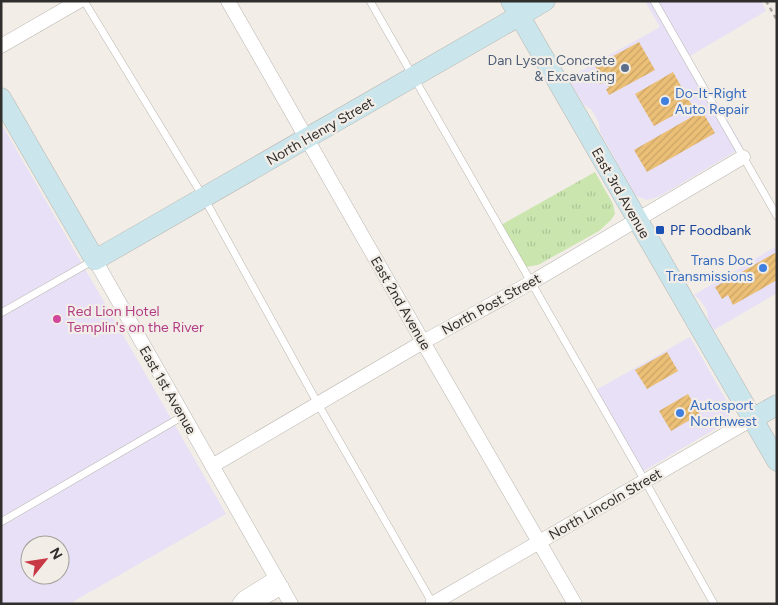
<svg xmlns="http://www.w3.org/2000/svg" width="778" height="605" viewBox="0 0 778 605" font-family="Figtree,sans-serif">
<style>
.commercial{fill:#e7e0f6;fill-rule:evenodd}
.grass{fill:url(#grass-tufts)}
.building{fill:url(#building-hatch)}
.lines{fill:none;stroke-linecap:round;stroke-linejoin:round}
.lane-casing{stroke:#b9b5af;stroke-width:8}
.street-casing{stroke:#b9b5af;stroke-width:15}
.secondary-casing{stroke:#b9b5af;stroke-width:21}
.path{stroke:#a8a4a0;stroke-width:2.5;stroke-dasharray:4 4;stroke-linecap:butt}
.lane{stroke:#fff;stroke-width:7}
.street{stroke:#fff;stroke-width:14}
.secondary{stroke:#cae6ec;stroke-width:20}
.service-dot{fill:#5c6f8a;stroke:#f2ede7;stroke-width:2}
.shop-dot{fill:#3f7fe0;stroke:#f2ede7;stroke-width:2}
.transit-dot{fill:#1a4fb4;stroke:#f2ede7;stroke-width:2}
.hotel-dot{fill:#d1479c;stroke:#f2ede7;stroke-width:2}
.labels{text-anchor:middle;stroke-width:4.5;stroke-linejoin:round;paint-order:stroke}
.service-label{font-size:14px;fill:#4e5e75;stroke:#f2ede7;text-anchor:end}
.shop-label{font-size:14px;fill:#366cbe;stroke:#f2ede7;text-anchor:start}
.street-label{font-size:14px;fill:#302e2c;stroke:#f2ede7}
.transit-label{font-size:14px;fill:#164399;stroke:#f2ede7;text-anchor:start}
.hotel-label{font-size:14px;fill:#b23c85;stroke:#f2ede7;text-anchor:start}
</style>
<defs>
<pattern id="grass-tufts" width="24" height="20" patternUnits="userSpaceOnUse" patternTransform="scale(1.25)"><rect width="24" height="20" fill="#cae5ae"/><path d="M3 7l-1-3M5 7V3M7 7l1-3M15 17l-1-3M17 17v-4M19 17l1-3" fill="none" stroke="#aec596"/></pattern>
<pattern id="building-hatch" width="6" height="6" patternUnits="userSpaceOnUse" patternTransform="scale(1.25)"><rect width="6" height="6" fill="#ebbf76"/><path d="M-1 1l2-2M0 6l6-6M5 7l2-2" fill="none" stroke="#caa466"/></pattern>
</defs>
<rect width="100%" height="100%" fill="#f2ede7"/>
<!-- commercial -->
<path class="commercial" d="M645 1H761L766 11 690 56 743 147 660 196 647 200 636 196 600 132 599 123 592 110 584 105 568 78 660 27Z
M1 123 226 514 69 604H1ZM30 545H60V575H30Z
M777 246V293L714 330 708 321 707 310 700 300 694 295Z
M690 337 729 405 731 408 730 415 715 429 642 472 596 390Z"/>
<!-- grass -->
<path class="grass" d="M595 172 613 204 615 214 611 220 599 231 538 265 525 267 501 225Z"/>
<!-- building -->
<path class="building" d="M639 42 655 70 609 95 606 89 609 88 605 82 600 84 595 75 599 73 595 66Z
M673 72 694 109 683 115 681 111 654 126 635 94Z
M702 111 715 133 647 172 634 150Z
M775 253 777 256V280L733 305 728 295 722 299 715 287Z
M667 352 678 371 647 389 635 370Z
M688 394 700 414 671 431 659 411Z"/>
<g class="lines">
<!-- lane casing -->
<g class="lane-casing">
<path id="lane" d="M84 1 204 198 318 404 433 604
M370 1 645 481 714 604
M654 1 777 216
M1 313 94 260
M1 522 183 416"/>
</g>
<!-- street casing -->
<g class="street-casing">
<path id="street" d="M228 1 423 342 575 604
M1 46 79 1
M95 260 291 604
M212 466 423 342 532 282 743 157
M239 604 244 598 276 578
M253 604 282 587
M432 604 752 419"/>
</g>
<!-- secondary casing -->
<g class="secondary-casing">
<path id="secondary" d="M511 1 777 461
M1 98 95 260 545 1
M752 419 777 405"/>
</g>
<!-- path -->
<path class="path" d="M766 1 777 20"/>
<!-- lane -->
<use href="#lane" class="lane"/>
<!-- street -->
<use href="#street" class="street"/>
<!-- secondary -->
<use href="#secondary" class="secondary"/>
</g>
<!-- markers -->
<circle class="service-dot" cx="625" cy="68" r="5"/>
<g class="shop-dot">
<circle cx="665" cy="101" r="5"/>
<circle cx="763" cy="268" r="5"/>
<circle cx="680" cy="413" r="5"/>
</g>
<rect class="transit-dot" x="655" y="225" width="10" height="10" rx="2.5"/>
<circle class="hotel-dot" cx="57" cy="319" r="5"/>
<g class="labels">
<!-- service labels -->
<g class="service-label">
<text x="615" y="65">Dan Lyson Concrete<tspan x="615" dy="16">&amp; Excavating</tspan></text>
</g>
<!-- shop labels -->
<g class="shop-label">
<text x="675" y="98">Do-It-Right<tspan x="675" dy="16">Auto Repair</tspan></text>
<text x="753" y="265" text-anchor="end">Trans Doc<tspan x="753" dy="16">Transmissions</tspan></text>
<text x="690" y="410">Autosport<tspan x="690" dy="16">Northwest</tspan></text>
</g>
<!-- street labels -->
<g class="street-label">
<text transform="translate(320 131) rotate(-30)" y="5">North Henry Street</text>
<text transform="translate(621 193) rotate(60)" y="5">East 3rd Avenue</text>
<text transform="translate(401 303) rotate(60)" y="5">East 2nd Avenue</text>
<text transform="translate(491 304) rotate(-29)" y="5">North Post Street</text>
<text transform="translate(168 390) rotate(60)" y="5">East 1st Avenue</text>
<text transform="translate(605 504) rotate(-30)" y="5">North Lincoln Street</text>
</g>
<!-- transit labels -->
<g class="transit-label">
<text x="670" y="235">PF Foodbank</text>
</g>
<!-- hotel labels -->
<g class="hotel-label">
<text x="67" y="316">Red Lion Hotel<tspan x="67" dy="16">Templin's on the River</tspan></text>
</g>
</g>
<!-- border -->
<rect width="778" height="605" fill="none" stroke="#302e2c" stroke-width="5"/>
<!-- north arrow -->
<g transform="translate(45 560) rotate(60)"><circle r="24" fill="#f2ede7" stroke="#a4a19c"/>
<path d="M0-4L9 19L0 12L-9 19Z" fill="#c93945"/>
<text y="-8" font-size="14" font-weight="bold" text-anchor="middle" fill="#302e2c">N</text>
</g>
</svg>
